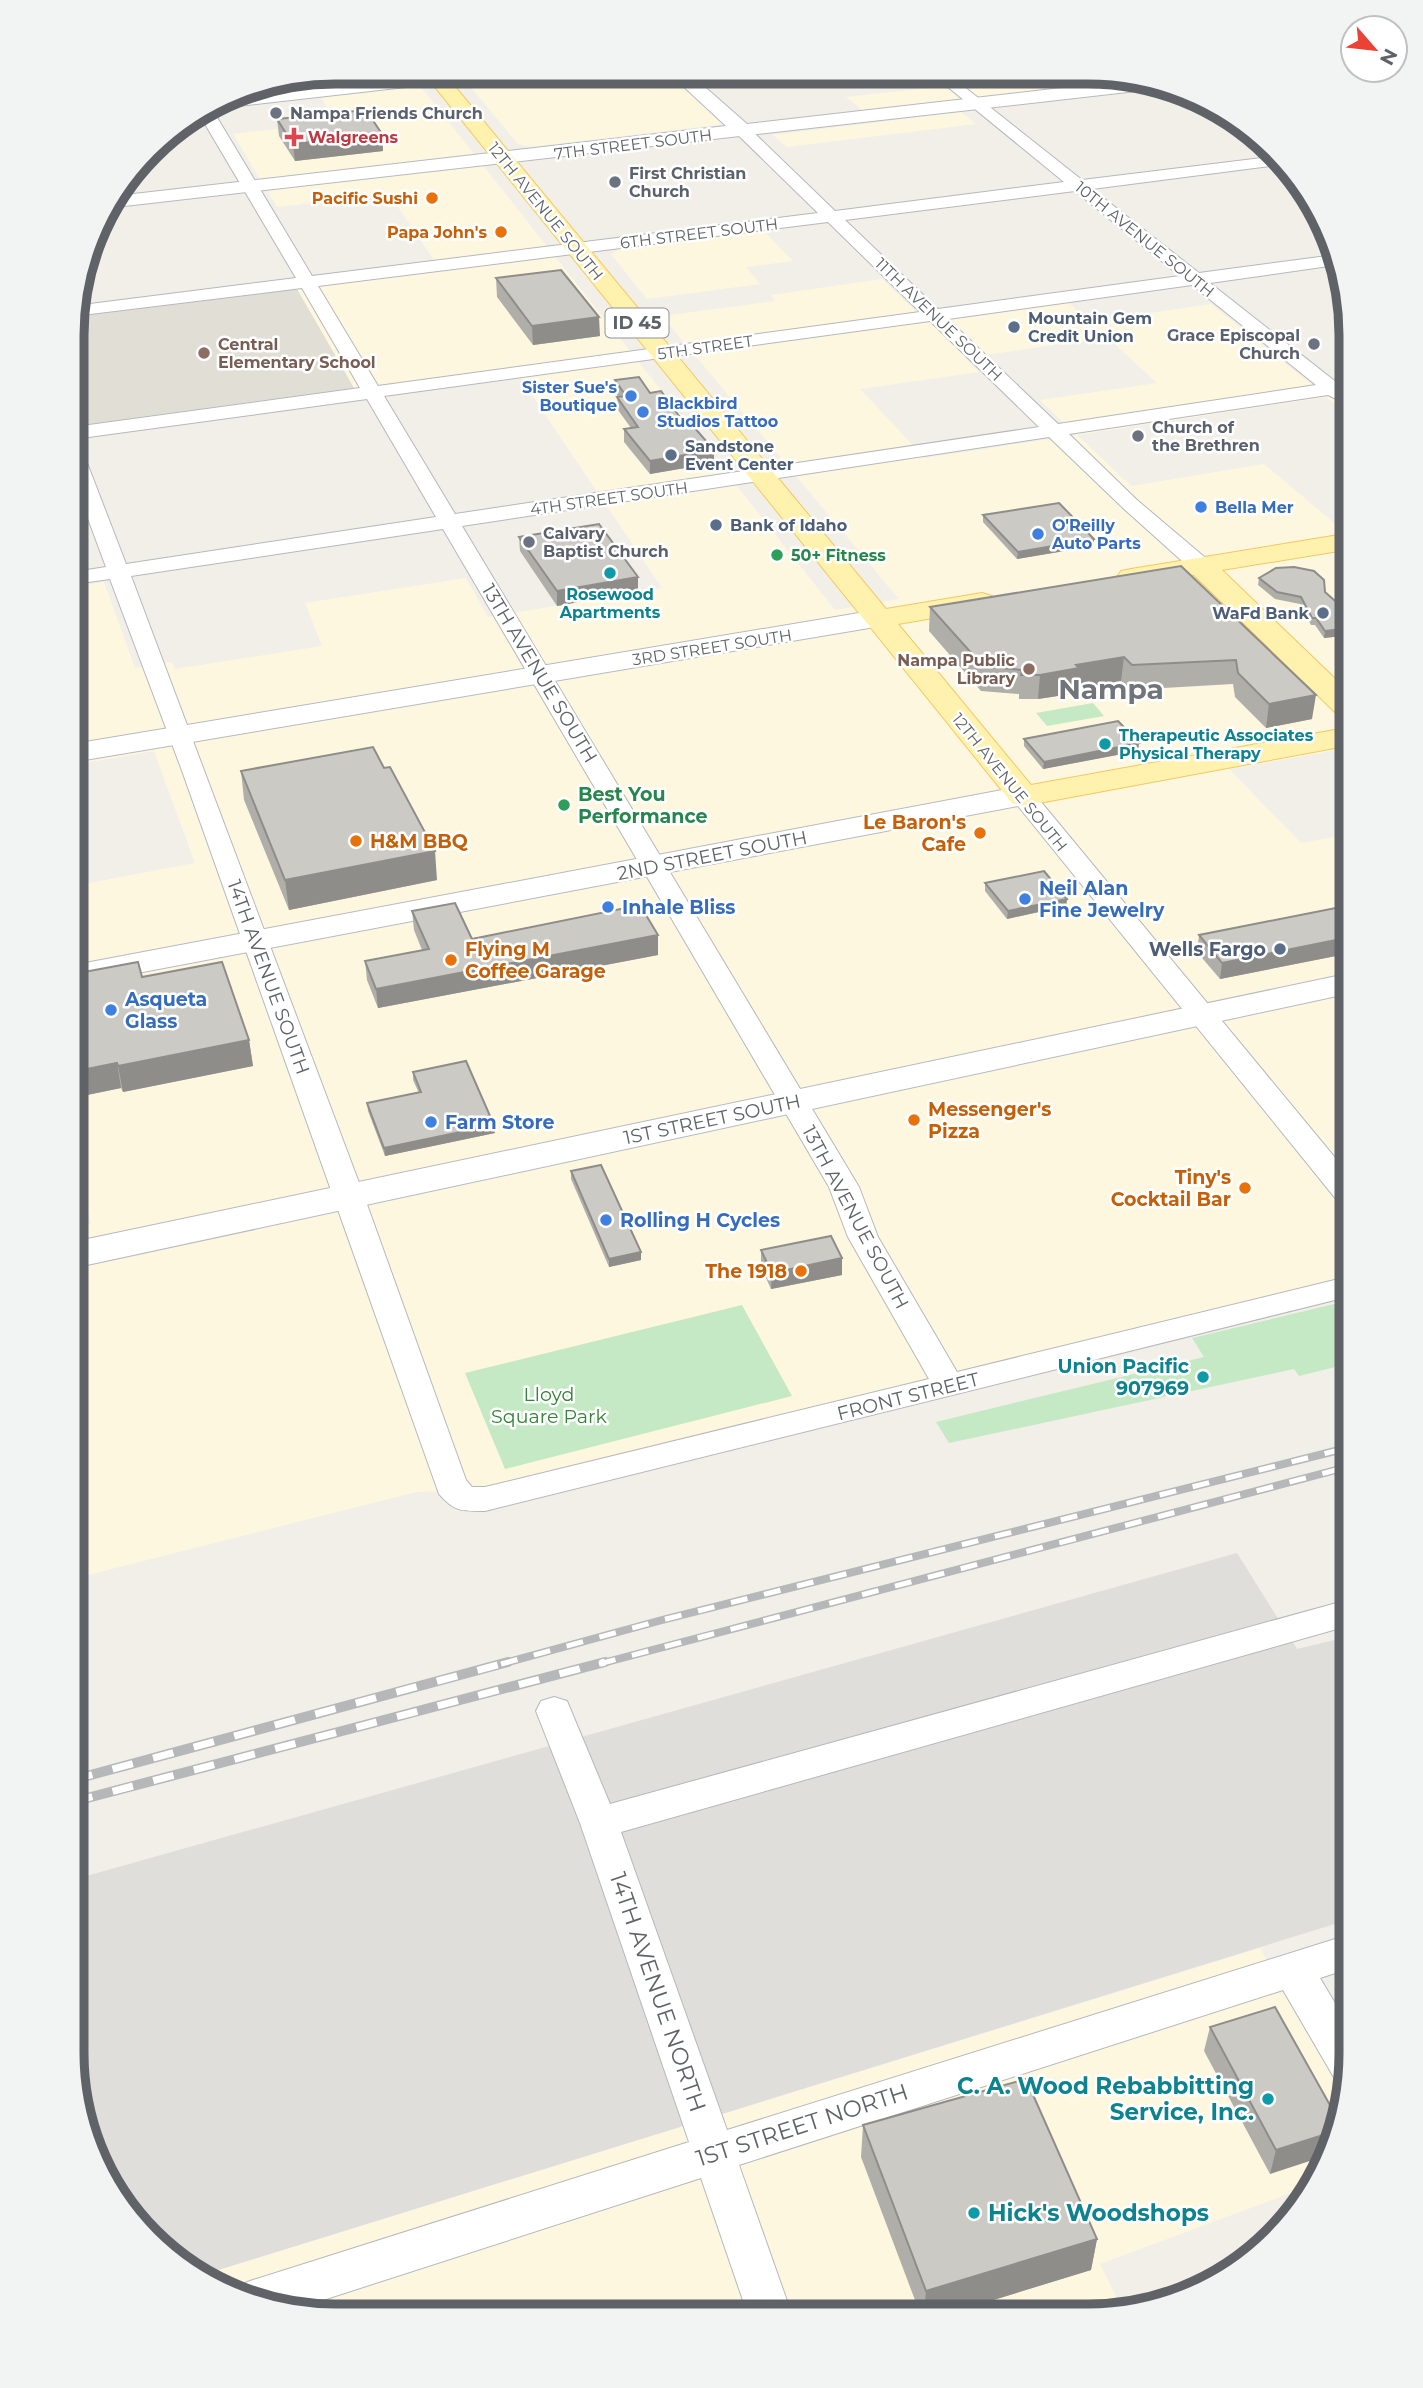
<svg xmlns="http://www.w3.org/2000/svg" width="1423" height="2388" viewBox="0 0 1423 2388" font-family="Montserrat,sans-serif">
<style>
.commercial{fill:#fef7e0;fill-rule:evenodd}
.industrial{fill:#e0deda}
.education{fill:#e1ded6}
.green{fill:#c5e8c5}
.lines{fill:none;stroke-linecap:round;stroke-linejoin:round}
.street-casing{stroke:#b5b8bc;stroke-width:2}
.secondary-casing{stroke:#b6babf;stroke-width:2}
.primary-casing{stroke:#f2c960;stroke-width:2}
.street{fill:#fff;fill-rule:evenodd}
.secondary{fill:#fff;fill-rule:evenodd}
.primary{fill:#fff2af;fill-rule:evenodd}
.rail-far1-casing{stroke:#b6b7b8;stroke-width:8}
.rail-casing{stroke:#b6b7b8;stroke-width:10}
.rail-far1{stroke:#fff;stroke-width:5;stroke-dasharray:17;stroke-linecap:butt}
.rail{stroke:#fff;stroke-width:7;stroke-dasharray:21;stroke-linecap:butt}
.wall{fill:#afaea9}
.shaded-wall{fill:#8f8d8a}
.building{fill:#cccac5;stroke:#8f8d8a;stroke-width:2}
.worship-dot{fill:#6b7280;stroke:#fff;stroke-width:2.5}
.health-dot{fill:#e0444e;stroke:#fff;stroke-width:2.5}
.food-dot{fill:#e8710a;stroke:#fff;stroke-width:2.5}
.service-dot{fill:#5c6f8a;stroke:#fff;stroke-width:2.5}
.education-dot{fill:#8d6e63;stroke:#fff;stroke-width:2.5}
.shop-dot{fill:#3f7fe0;stroke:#fff;stroke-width:2.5}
.leisure-dot{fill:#2e9e5b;stroke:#fff;stroke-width:2.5}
.culture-dot{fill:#0f9aa8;stroke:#fff;stroke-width:2.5}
.labels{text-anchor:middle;stroke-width:5;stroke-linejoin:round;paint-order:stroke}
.far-worship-label{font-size:16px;font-weight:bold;fill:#5b616d;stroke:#fff;text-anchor:start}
.far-health-label{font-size:16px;font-weight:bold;fill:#be3a42;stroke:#fff;text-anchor:start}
.far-street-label{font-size:16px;fill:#5f6368;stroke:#fff}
.far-food-label{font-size:16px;font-weight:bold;fill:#c56008;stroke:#fff;text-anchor:end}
.far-service-label{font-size:16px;font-weight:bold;fill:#4e5e75;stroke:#fff;text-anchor:start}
.far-education-label{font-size:16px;font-weight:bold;fill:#785e54;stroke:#fff;text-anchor:start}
.far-shop-label{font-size:16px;font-weight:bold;fill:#366cbe;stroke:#fff;text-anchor:start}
.far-leisure-label{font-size:16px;font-weight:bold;fill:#27864d;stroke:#fff;text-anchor:start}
.far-culture-label{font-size:16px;font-weight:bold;fill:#0d838f;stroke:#fff}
.shield{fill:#fff;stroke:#8f9295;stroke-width:2}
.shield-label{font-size:18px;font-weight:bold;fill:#5f6368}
.street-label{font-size:19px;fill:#5f6368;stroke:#fff}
.leisure-label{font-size:19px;font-weight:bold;fill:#27864d;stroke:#fff;text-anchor:start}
.food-label{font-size:19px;font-weight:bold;fill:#c56008;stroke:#fff;text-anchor:end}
.shop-label{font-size:19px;font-weight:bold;fill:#366cbe;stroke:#fff;text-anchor:start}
.service-label{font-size:19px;font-weight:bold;fill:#4e5e75;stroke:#fff;text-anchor:end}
.culture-label{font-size:19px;font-weight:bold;fill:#0d838f;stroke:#fff;text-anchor:end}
.park-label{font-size:19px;fill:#348238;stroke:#fff}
.near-street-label{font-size:23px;fill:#5f6368;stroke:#fff}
.near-culture-label{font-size:23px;font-weight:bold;fill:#0d838f;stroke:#fff;text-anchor:end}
.far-town-label{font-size:28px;font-weight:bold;fill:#70757a;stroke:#fff}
.rim{fill:none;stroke:#5f6368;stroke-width:9}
</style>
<rect width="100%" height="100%" fill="#f1efe8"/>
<!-- commercial -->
<path class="commercial" d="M335 72H409L835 610 899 599 662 316 775 301 771 295 882 279 927 322 1069 303 1089 322 1211 304 1312 385 1351 379V417L1326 397 1077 435 1131 486 1264 464 1344 531 1351 530V719L1341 722 1345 726 1348 748 1229 769 1301 843 1351 834V1277L483 1490 416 1492 72 1579 73 1229 91 1224 73 1144V886L195 863 154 751 73 765 74 587 104 582 135 668 172 662 175 669 322 646 305 603 466 578 488 617 662 588 513 367 354 388 297 289 441 270 389 194 277 207 233 134 336 122 321 98 277 103 265 86ZM1107 337 1157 383 1040 400 1076 435 925 458 860 389 979 372 965 358Z
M458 72 672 73 724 124 530 147 518 144Z
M1057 74 1072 86 862 110 846 97Z
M961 112 976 124 787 147 773 135Z
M764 231 793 261 746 267 760 284 647 299 611 254 619 249Z
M1260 1948 1345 2097 1337 2138 1312 2185 1100 2264 1122 2309 1088 2316 301 2314 235 2296 199 2276Z"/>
<!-- industrial -->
<path class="industrial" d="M1237 1553 1297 1649 1351 1636V1919L199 2276 175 2262 126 2213 92 2153 72 2053V1880Z"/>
<!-- education -->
<path class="education" d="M297 289 354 388 74 426V317Z"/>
<!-- green -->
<path class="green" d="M1093 703 1104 716 1047 726 1036 713Z
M1351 1300V1363L1299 1376 1294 1369 949 1443 936 1422 1204 1357 1192 1338Z
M742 1305 792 1396 505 1469 465 1373Z"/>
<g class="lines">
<!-- street casing -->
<g class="street-casing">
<path id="street" d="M462 72H510L503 76 212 109 312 276 818 213 737 134 735 131 743 126 749 128 835 211 1064 182 932 74H948L1082 180 1278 156 1286 164 1092 189 1199 273 1335 255 1336 265 1210 283 1336 382 1351 380V392H1348L1350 395 1347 399 1340 401 1328 395 1069 434 1137 500 1208 560 1211 565 1208 570H1192L1123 508 1049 437 462 526 859 1187 878 1237 957 1372 1351 1276V1296L485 1511C461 1511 455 1512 439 1494L181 768 110 579 74 584V572L106 567 74 481V449L81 451 84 455 126 564 436 517 367 399 74 439V427L360 388 302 288 74 316V306L296 278 199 114 222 99ZM1075 191 1180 276 938 309 845 220ZM828 222 920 312 378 386 318 286ZM1192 285 1316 385 1058 424 948 319ZM930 321 1039 427 455 514 384 396ZM443 529 829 1187 848 1237 929 1379 485 1487H472L466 1480 364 1196 131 576Z
M1023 789 1032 791 1351 1177V1207L1340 1204 1014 801 1011 796 1014 791Z
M1351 1599V1625L621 1832 727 2130 1351 1934V1968L1320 1978 1351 2030V2071L1348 2085 1336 2081 1283 1990 739 2165 792 2315H748L701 2178 289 2311 233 2296 237 2286 253 2280 689 2142 580 1823 536 1711 541 1701 554 1697 567 1701 610 1804Z"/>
</g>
<!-- secondary casing -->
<g class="secondary-casing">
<path id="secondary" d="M669 73H689L747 124 1140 79 1163 85 1154 89 107 208 116 196 726 126Z
M877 610 887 613 891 619 887 625 73 762V744Z
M1023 786 1034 789 1039 796 1034 803 85 983 73 980V966L85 963Z
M1351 973V993L73 1268V1242Z"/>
</g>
<!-- primary casing -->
<g class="primary-casing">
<path id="primary" d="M423 72H443L886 609 982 593 992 596 996 602 992 608 898 624 1031 785 1351 727V745L1023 806 1012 803Z
M1351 533V549L1222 570 1351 694V720L1340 717 1194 575 1131 585 1121 583 1117 577 1121 571 1131 569Z"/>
</g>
<!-- street -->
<use href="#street" class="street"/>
<!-- secondary -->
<use href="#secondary" class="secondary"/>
<!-- primary -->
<use href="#primary" class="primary"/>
<!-- rail-far1 casing -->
<g class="rail-far1-casing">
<path id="rail-far1" d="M501 1664 662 1620 1351 1447
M599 1664 1351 1466"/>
</g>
<!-- rail casing -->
<g class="rail-casing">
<path id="rail" d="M72 1780 508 1662
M72 1802 605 1662"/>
</g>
<!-- rail-far1 -->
<use href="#rail-far1" class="rail-far1"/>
<!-- rail -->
<use href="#rail" class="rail"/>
</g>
<!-- wall -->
<path class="wall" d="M277 119 382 134 383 151 295 161 279 136Z
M496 278 600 336 533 345 497 297Z
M615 380 650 393 682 420 714 450V463L650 474 624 442V429L631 428 618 410 617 397H618L615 392Z
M983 515 1094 539V546L1017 559 983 522Z
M519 537 638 577V591L557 606 520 551Z
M1181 566 1312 719 1266 728 1235 697 1233 684 1129 690 1121 681 1077 689V693L1038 699H1019V694L981 691 929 631 930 607Z
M1259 578 1325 592 1351 615V635L1324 638 1315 625H1311L1300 604 1275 599 1258 585Z
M1024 739 1139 743 1138 751 1043 769 1024 746Z
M241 771 437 880 289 910 244 800Z
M1347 876 1351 880V899L1344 892Z
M985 883 1067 899 1066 906 1007 919 985 891Z
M1351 905V953L1220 979 1197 952 1199 935Z
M412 911 472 939 658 955 378 1008 367 980 365 961 422 950 414 930Z
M73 974 142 977 249 1040 253 1066 123 1092 121 1088 87 1095 73 1047Z
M413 1072 495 1133 385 1156 368 1111 367 1103 419 1093 413 1080Z
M571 1171 641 1252V1260L609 1267 571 1179Z
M761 1250 842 1275 771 1289 761 1267Z
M1351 1302V1338L1343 1327 1348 1303Z
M1210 2027 1340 2123 1270 2174 1204 2051Z
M863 2125 1097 2239 1091 2270 941 2316H921L861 2157Z"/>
<!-- shaded-wall -->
<path class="shaded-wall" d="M382 134 383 151 295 161 293 144Z
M599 317 600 336 533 345 532 326Z
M714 450V463L650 474V461Z
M1094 539V546L1017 559 1018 552Z
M638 577V591L557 606V591Z
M1351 628V635L1324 638 1325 631Z
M1124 657 1121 681 1077 689V693L1038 699 1040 675 1076 665Z
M1316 695 1312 719 1266 728 1269 704Z
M1139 743 1138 751 1043 769 1044 762Z
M435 851 437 880 289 910 285 880Z
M1067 899 1066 906 1007 919 1008 911Z
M658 935V955L378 1008 376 989Z
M1351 937V953L1220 979 1222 963Z
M249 1040 253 1066 123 1092 118 1066Z
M117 1063 121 1088 87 1095 82 1070Z
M494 1125 495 1133 385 1156 384 1148Z
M641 1252V1260L609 1267V1259Z
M842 1258V1275L771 1289 772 1273Z
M1339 2130 1337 2138 1328 2155 1270 2174 1276 2150Z
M1097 2239 1091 2270 941 2316H924L926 2291Z"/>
<!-- building -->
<path class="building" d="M366 110 382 134 293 144 277 119Z
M561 270 599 317 532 326 496 278Z
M639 377 650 393 661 391 682 420 687 419 714 450 650 461 624 429 638 427 617 397 626 396 615 380Z
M1059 503 1094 539 1018 552 983 515Z
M599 524 638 577 557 591 519 537Z
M1181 566 1316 695 1269 704 1238 673 1236 660 1132 665 1124 657 1076 665 1079 668 1040 675H1021L1022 670 983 666 930 607Z
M1294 567 1314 571 1324 580 1325 592 1351 615V628L1325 631 1316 618H1312L1301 597 1277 592 1259 578 1276 568Z
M1118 721 1139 743 1044 762 1024 739Z
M373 747 384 768 390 767 435 851 285 880 241 771Z
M1044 871 1067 899 1008 911 985 883Z
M455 903 472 939 640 905 658 935 376 989 365 961 429 949 412 911Z
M1351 905V937L1222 963 1199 935Z
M138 962 142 977 222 962 249 1040 118 1066 117 1063 82 1070 73 1038V974Z
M466 1061 494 1125 384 1148 367 1103 421 1092 413 1072Z
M601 1165 641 1252 609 1259 571 1171Z
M831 1236 842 1258 772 1273 761 1250Z
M1275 2007 1340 2123 1339 2130 1276 2150 1210 2027Z
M1026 2079 1097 2239 926 2291 863 2125Z"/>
<!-- markers -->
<g class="worship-dot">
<circle cx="276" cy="113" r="7"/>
<circle cx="615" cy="182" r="7"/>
<circle cx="1314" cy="344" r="7"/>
<circle cx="1138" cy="436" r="7"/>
<circle cx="529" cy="542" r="7"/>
</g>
<path class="health-dot" d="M290.5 126.5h7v7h7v7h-7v7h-7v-7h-7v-7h7z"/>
<g class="food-dot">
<circle cx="432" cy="198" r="7"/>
<circle cx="501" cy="232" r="7"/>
<circle cx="980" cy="833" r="7"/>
<circle cx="356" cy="841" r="7"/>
<circle cx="451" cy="960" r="7"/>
<circle cx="914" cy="1120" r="7"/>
<circle cx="1245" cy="1188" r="7"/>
<circle cx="801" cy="1271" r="7"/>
</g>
<g class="service-dot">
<circle cx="1014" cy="327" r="7"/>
<circle cx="671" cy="455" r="7"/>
<circle cx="716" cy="525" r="7"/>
<circle cx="1323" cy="613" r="7"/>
<circle cx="1280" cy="949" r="7"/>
</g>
<g class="education-dot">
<circle cx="204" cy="353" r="7"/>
<circle cx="1029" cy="669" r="7"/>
</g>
<g class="shop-dot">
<circle cx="631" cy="396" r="7"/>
<circle cx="643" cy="412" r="7"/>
<circle cx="1201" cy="507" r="7"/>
<circle cx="1038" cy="534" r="7"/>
<circle cx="1025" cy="899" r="7"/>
<circle cx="608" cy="907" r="7"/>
<circle cx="111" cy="1010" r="7"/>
<circle cx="431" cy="1122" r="7"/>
<circle cx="606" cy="1220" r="7"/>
</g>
<g class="leisure-dot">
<circle cx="777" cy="555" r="7"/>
<circle cx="564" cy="805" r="7"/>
</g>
<g class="culture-dot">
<circle cx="610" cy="573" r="7"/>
<circle cx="1105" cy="744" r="7"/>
<circle cx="1203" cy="1377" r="7"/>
<circle cx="1268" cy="2099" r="7"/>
<circle cx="974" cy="2213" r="7"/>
</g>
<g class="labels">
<!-- far-worship labels -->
<g class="far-worship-label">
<text x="290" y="119">Nampa Friends Church</text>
<text x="629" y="179">First Christian<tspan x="629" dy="18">Church</tspan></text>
<text x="1300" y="341" text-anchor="end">Grace Episcopal<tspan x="1300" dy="18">Church</tspan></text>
<text x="1152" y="433">Church of<tspan x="1152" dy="18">the Brethren</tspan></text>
<text x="543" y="539">Calvary<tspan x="543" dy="18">Baptist Church</tspan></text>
</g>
<!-- far-health labels -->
<g class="far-health-label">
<text x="308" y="143">Walgreens</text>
</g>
<!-- far-street labels -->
<g class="far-street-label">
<text transform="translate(633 144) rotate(-7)" y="6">7TH STREET SOUTH</text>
<text transform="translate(546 211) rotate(51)" y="6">12TH AVENUE SOUTH</text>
<text transform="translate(699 233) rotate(-7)" y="6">6TH STREET SOUTH</text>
<text transform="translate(1145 239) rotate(39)" y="6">10TH AVENUE SOUTH</text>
<text transform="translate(939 319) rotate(44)" y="6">11TH AVENUE SOUTH</text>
<text transform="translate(705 347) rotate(-8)" y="6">5TH STREET</text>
<text transform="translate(609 498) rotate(-8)" y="6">4TH STREET SOUTH</text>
<text transform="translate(712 647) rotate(-9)" y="6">3RD STREET SOUTH</text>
<text transform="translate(1010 782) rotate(51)" y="6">12TH AVENUE SOUTH</text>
</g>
<!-- far-food labels -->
<g class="far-food-label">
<text x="418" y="204">Pacific Sushi</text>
<text x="487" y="238">Papa John's</text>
</g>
<!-- far-service labels -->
<g class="far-service-label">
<text x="1028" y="324">Mountain Gem<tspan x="1028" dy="18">Credit Union</tspan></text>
<text x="685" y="452">Sandstone<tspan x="685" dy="18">Event Center</tspan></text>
<text x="730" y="531">Bank of Idaho</text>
<text x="1309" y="619" text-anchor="end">WaFd Bank</text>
</g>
<!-- far-education labels -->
<g class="far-education-label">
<text x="218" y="350">Central<tspan x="218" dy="18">Elementary School</tspan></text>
<text x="1015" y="666" text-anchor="end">Nampa Public<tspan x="1015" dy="18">Library</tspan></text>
</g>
<!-- far-shop labels -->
<g class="far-shop-label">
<text x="617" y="393" text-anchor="end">Sister Sue's<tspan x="617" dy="18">Boutique</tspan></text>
<text x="657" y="409">Blackbird<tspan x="657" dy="18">Studios Tattoo</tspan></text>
<text x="1215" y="513">Bella Mer</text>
<text x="1052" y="531">O'Reilly<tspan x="1052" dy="18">Auto Parts</tspan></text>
</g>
<!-- far-leisure labels -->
<g class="far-leisure-label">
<text x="791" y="561">50+ Fitness</text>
</g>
<!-- far-culture labels -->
<g class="far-culture-label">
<text x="610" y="600">Rosewood<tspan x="610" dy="18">Apartments</tspan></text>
<text x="1119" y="741" text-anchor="start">Therapeutic Associates<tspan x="1119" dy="18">Physical Therapy</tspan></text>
</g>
<!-- shield labels -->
<rect class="shield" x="605.5" y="308.5" width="63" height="29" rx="5"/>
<g class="shield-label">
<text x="637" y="329">ID 45</text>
</g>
<!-- street labels -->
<g class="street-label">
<text transform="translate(540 673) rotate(59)" y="7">13TH AVENUE SOUTH</text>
<text transform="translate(712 855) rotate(-11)" y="7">2ND STREET SOUTH</text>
<text transform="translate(269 977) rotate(70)" y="7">14TH AVENUE SOUTH</text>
<text transform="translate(712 1119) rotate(-12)" y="7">1ST STREET SOUTH</text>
<text transform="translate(856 1217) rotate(62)" y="7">13TH AVENUE SOUTH</text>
<text transform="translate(908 1396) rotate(-14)" y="7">FRONT STREET</text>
</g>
<!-- leisure labels -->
<g class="leisure-label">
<text x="578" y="801">Best You<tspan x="578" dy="22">Performance</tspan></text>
</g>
<!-- food labels -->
<g class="food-label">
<text x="966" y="829">Le Baron's<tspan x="966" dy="22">Cafe</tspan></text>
<text x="370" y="848" text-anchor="start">H&amp;M BBQ</text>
<text x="465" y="956" text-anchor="start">Flying M<tspan x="465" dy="22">Coffee Garage</tspan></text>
<text x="928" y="1116" text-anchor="start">Messenger's<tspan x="928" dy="22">Pizza</tspan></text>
<text x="1231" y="1184">Tiny's<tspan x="1231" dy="22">Cocktail Bar</tspan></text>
<text x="787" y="1278">The 1918</text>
</g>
<!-- shop labels -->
<g class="shop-label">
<text x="1039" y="895">Neil Alan<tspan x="1039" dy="22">Fine Jewelry</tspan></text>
<text x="622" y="914">Inhale Bliss</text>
<text x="125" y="1006">Asqueta<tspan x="125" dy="22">Glass</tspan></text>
<text x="445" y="1129">Farm Store</text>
<text x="620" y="1227">Rolling H Cycles</text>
</g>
<!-- service labels -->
<g class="service-label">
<text x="1266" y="956">Wells Fargo</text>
</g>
<!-- culture labels -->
<g class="culture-label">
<text x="1189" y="1373">Union Pacific<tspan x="1189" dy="22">907969</tspan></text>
</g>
<!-- park labels -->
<g class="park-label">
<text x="549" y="1401">Lloyd<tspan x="549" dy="22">Square Park</tspan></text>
</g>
<!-- near-street labels -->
<g class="near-street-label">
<text transform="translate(658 1992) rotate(71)" y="8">14TH AVENUE NORTH</text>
<text transform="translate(802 2125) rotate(-18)" y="8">1ST STREET NORTH</text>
</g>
<!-- near-culture labels -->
<g class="near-culture-label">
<text x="1254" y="2094">C. A. Wood Rebabbitting<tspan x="1254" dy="26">Service, Inc.</tspan></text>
<text x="988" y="2221" text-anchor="start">Hick's Woodshops</text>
</g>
<!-- far-town labels -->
<g class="far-town-label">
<text x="1111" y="699">Nampa</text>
</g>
</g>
<!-- crop -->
<path d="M0 0H1423V2388H0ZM335 84H1088A251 251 0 0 1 1339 335V2053A251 251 0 0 1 1088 2304H335A251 251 0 0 1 84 2053V335A251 251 0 0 1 335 84Z" fill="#f2f3f3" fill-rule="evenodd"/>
<path class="rim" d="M335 84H1088A251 251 0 0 1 1339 335V2053A251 251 0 0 1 1088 2304H335A251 251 0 0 1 84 2053V335A251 251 0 0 1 335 84Z"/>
<!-- north arrow -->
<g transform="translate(1374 49) rotate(118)"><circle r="33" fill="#ffffff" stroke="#bfc1c3" stroke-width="2"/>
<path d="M0-5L12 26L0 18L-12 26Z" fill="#ea4335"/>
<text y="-10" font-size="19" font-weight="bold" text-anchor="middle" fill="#5f6368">N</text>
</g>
</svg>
